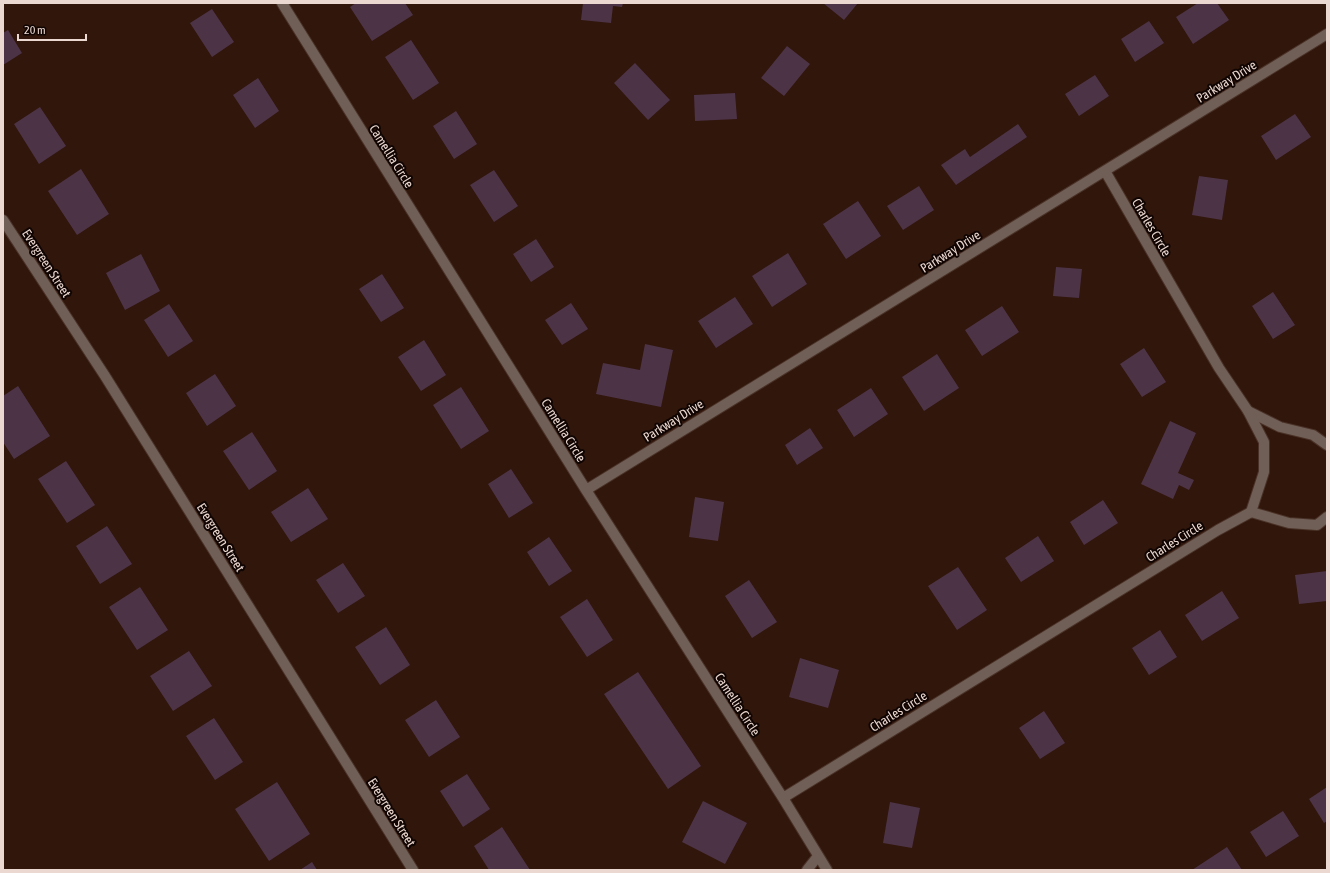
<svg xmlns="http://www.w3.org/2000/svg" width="1330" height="873" viewBox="0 0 1330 873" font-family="'Asap Condensed',sans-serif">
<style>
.building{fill:#4d3346}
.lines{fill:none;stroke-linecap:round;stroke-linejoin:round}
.lane-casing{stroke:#4a3127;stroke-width:12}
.street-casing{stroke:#4a3127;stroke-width:12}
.lane{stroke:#705f56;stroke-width:10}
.street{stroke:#705f56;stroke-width:10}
.labels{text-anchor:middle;stroke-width:4;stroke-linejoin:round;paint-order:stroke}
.street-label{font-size:13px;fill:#ebd8d0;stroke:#100503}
</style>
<rect width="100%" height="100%" fill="#30160b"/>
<!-- building -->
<path class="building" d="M356 3H405L413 15 372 41 350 7Z
M583 3H623L622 7 613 6 611 23 581 20Z
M823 3H858L844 20Z
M1198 3H1217L1229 20 1193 44 1176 17Z
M212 9 234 42 212 57 190 23Z
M1149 21 1164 43 1135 62 1121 39Z
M8 30 22 53 3 65V33Z
M411 40 439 83 413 100 385 57Z
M787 46 810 64 784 96 761 78Z
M635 63 670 100 648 120 614 83Z
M1095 75 1109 96 1079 116 1065 94Z
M258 78 279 111 255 128 233 95Z
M735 93 737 119 695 121 694 95Z
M40 107 66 146 39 164 14 124Z
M456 111 477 144 454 159 433 126Z
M1295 114 1311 137 1276 160 1261 136Z
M1018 124 1027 137 956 185 941 165 965 149 970 157Z
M81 169 109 214 77 235 48 191Z
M494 170 518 206 494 222 470 185Z
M1199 176 1228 180 1222 220 1192 215Z
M919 186 934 210 903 230 887 206Z
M858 201 881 236 846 259 823 224Z
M536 239 554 267 531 282 513 254Z
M788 253 807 284 772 307 752 276Z
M141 254 160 291 125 310 106 273Z
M1056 267 1082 269 1079 298 1053 296Z
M382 274 404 308 381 322 359 289Z
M1273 292 1295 325 1273 339 1252 306Z
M735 297 753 324 716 348 698 321Z
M571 303 588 329 562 345 545 320Z
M169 304 193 341 168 357 144 320Z
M1002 306 1019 332 982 356 965 330Z
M424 340 446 375 421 391 398 357Z
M645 344 673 350 661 407 596 394 603 363 640 370Z
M1144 348 1166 382 1142 397 1120 364Z
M937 354 959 388 924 411 902 377Z
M215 374 236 406 207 426 186 393Z
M18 386 50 436 14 459 3 442V396Z
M461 387 489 431 461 449 433 405Z
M871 388 888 414 854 437 837 410Z
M1170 421 1196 433 1178 473 1194 480 1189 490 1179 485 1173 499 1141 484Z
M810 428 823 448 797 465 785 445Z
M252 432 277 471 249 490 223 451Z
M66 461 95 505 67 523 38 479Z
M511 469 533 503 509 518 488 484Z
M308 488 328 519 291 542 271 512Z
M695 497 724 502 718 541 689 537Z
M1103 500 1118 523 1084 545 1070 522Z
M107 526 132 564 100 584 76 546Z
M1038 536 1054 561 1021 582 1005 558Z
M549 537 572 571 549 586 527 552Z
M343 563 365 596 338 613 316 580Z
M958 567 987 610 957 630 928 586Z
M1327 571V601L1299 604 1295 575Z
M749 580 777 622 752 638 725 596Z
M140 587 168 630 137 650 109 607Z
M1222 591 1239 618 1202 641 1185 615Z
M587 599 613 640 587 657 560 617Z
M386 627 410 665 380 685 355 647Z
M1160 630 1177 657 1149 675 1132 648Z
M189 651 212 686 173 711 150 676Z
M800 658 839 670 828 708 789 697Z
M638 672 701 766 668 789 604 694Z
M436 700 460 737 429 757 405 720Z
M1044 711 1065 743 1040 759 1019 728Z
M214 718 243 762 215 780 186 736Z
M467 774 490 809 463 827 440 791Z
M277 782 310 834 269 861 235 809Z
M1327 787V821L1324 823 1309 799Z
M703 801 747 823 725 864 682 842Z
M890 802 920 808 912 848 883 843Z
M1283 811 1299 836 1266 857 1250 832Z
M502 827 530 870H489L474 846Z
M1227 847 1242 870H1192Z
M312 862 317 870H300Z"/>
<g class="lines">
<!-- lane casing -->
<g class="lane-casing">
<path id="lane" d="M1248 411 1280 427 1313 435 1327 445
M1251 512 1289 523 1317 525 1327 517"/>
</g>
<!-- street casing -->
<g class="street-casing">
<path id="street" d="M282 3 586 490 783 798 827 870
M3 220 105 376 413 870
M586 490 1327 34
M783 798 1218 530 1251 512 1264 472V442L1248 411 1219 368 1105 171
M807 870 818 856"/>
</g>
<!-- lane -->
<use href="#lane" class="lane"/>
<!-- street -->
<use href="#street" class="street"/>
</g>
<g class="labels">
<!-- street labels -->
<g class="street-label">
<text transform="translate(1226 81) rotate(-32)" y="5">Parkway Drive</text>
<text transform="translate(392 156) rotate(58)" y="5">Camellia Circle</text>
<text transform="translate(1152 227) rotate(60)" y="5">Charles Circle</text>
<text transform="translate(950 251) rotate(-32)" y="5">Parkway Drive</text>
<text transform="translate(47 263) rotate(57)" y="5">Evergreen Street</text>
<text transform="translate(673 420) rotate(-32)" y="5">Parkway Drive</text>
<text transform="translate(564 430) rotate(58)" y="5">Camellia Circle</text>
<text transform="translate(221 537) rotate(58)" y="5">Evergreen Street</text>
<text transform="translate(1174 541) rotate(-32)" y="5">Charles Circle</text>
<text transform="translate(738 704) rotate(57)" y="5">Camellia Circle</text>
<text transform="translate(898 711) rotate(-32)" y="5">Charles Circle</text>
<text transform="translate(392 812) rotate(58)" y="5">Evergreen Street</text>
</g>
</g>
<!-- border -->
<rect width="1330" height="873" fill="none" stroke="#ebd8d0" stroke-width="8"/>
<!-- scale -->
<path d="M18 34v6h68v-6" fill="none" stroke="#ebd8d0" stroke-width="2"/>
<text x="24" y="34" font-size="12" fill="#ebd8d0" stroke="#100503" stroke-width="3" paint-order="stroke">20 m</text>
</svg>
